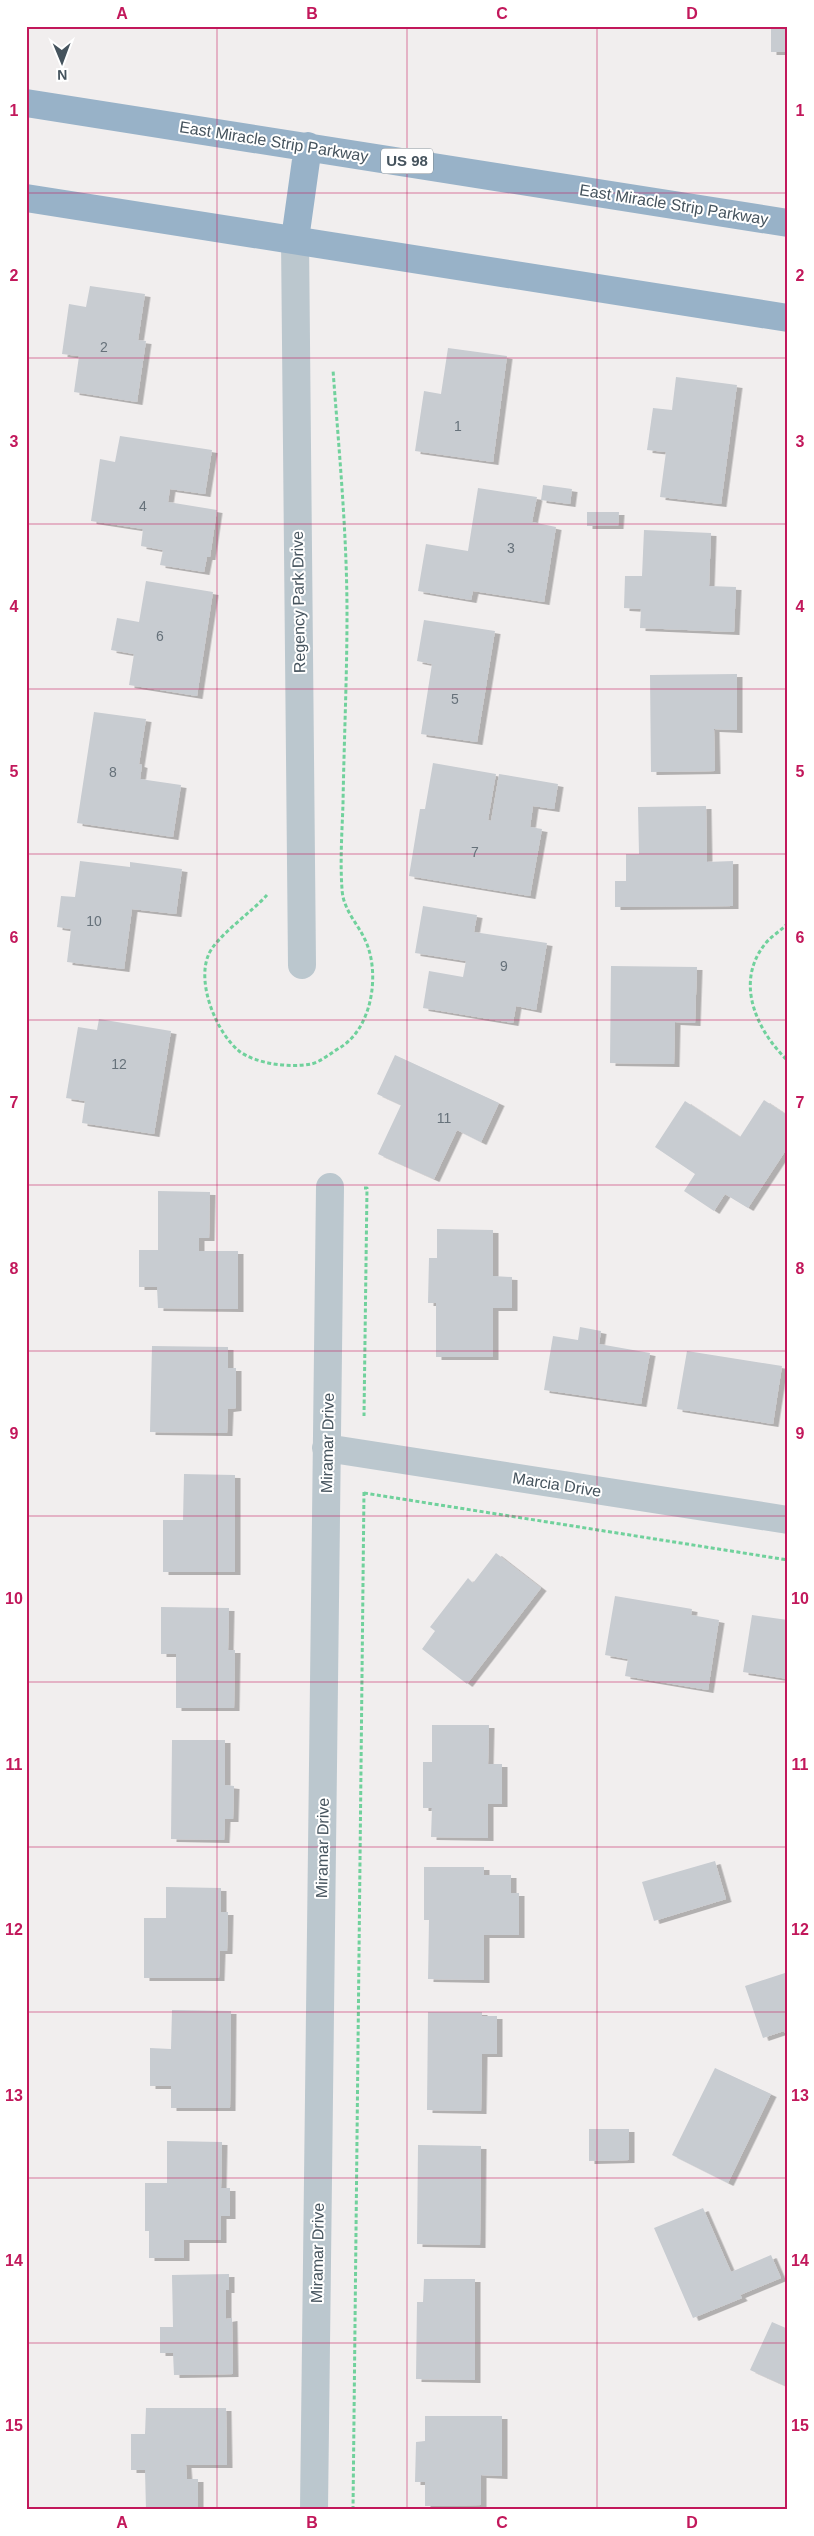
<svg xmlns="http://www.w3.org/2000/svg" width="814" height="2536" viewBox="0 0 814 2536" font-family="Arial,sans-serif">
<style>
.building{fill:#c8ccd1;filter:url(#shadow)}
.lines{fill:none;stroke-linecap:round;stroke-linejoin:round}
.path{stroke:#70d19c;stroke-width:3;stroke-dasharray:4 2.5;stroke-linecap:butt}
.minor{stroke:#bbc7ce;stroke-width:28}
.trunk{stroke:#98b2c8;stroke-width:28}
.grid{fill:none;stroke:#c2185b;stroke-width:1;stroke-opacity:0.55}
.labels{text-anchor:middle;stroke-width:4;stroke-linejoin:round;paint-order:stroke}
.number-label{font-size:14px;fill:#66717a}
.shield{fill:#fff;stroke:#7d878e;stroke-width:1}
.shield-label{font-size:15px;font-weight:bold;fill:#45535d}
.street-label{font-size:16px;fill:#45535d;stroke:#fff}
.neatline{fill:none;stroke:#c2185b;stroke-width:2}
.grid-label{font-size:16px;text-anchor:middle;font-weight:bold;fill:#c2185b}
</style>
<defs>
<filter id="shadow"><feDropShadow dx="5.5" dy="3" stdDeviation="0" flood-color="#0004"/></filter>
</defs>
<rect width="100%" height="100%" fill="#f1eeee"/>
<!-- building -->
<path class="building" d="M771 26H788V52H771Z
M90 286 145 294 138 340 146 341 137 402 74 392 79 356 62 354 69 304 86 307Z
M448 348 507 356 493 462 415 451 424 391 441 394Z
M676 377 737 385 721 504 660 497 666 452 647 450 653 408 672 410Z
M120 436 212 450 205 494 170 489 168 502 217 510 210 557H207L204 572 160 565 163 550 141 546 143 529 91 521 100 459 115 462Z
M543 485 572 489 570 504 541 500Z
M478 488 537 497 532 522 556 527 544 602 473 591 471 600 418 591 426 544 468 551Z
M587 512H619L618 526H587Z
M644 530 711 533 709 586 736 587 734 632 640 628 641 609 624 608 625 576H642Z
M146 581 213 592 197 696 129 685 134 654 111 650 117 618 139 622Z
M424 620 495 631 477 742 421 734 432 664 417 661Z
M737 674V730L714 729 715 771 651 772 650 675Z
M94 712 146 719 139 764 142 765 140 779 181 785 173 837 77 823Z
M433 763 496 774 488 820 491 821 499 774 558 784 554 809 533 806 530 827 542 829 530 896 409 876 420 809H425Z
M706 806 707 862 733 861V906L615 907V881H626V854H639L638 807Z
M80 861 130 867V862L182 869 176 914 132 909 124 969 67 962 71 929 57 927 61 896 75 897Z
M423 906 477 915 474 932 547 943 536 1010 516 1006 513 1023 423 1008 429 971 463 977 466 961 415 953Z
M611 966 697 967 695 1023 675 1022 674 1064 610 1063Z
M99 1019 171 1031 154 1134 82 1123 85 1101 66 1098 78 1027 97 1030Z
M395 1055 499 1103 481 1142 457 1130 434 1179 378 1154 401 1105 377 1094Z
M764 1100 788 1116V1147L748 1208 725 1194 714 1211 684 1191 695 1174 655 1147 685 1101 740 1137Z
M158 1191 210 1192 209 1238H199V1251H238V1309L158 1308 157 1287H139V1250H158Z
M437 1229 493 1230V1276L512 1277V1308H493V1357H436V1303H428L429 1258H437Z
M580 1327 601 1331 599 1344 650 1353 641 1404 544 1390 553 1336 578 1340Z
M152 1346 228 1347V1368H236V1408L228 1409 227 1433 150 1432Z
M687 1351 782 1366 773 1424 677 1409Z
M184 1474 235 1475V1572H163V1520H183Z
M496 1553 541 1588 467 1684 422 1649 435 1631 430 1627 468 1578 473 1583Z
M615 1596 692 1609 691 1615 719 1620 708 1690 625 1676 628 1659 605 1655Z
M161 1607 229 1608 228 1650H235L234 1708H176V1654H161Z
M752 1615 788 1620V1679L743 1672Z
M432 1725H489L488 1764H502V1804H488V1838L431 1837 432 1808H423V1762H432Z
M172 1740H225V1785L234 1786 233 1819H225L224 1840 171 1839Z
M715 1861 726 1899 654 1921 642 1882Z
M424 1867H484V1875H511V1893H519V1935H484V1980L428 1979 429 1920H424Z
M166 1887 221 1888V1912H228L227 1951H220L219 1978H144V1918H166Z
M788 1972V2039L784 2031 763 2038 745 1986Z
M172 2010 231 2011 230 2108H171V2086H150V2048L171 2049Z
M428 2012H482V2016H497V2054H482L481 2111 427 2110Z
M715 2068 771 2094 728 2183 672 2155Z
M589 2129H629V2160L589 2161Z
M167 2141 222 2142 221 2188H230V2216H221V2240H184V2258H149V2231H145V2183H167Z
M418 2145 481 2146 480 2245 417 2244Z
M703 2208 731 2272 771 2255 781 2278 740 2295 742 2298 693 2318 654 2228Z
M229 2274V2290H226V2319L232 2318 233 2374 174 2375 173 2353H160V2327H173L172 2275Z
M424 2279H475V2380L416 2379 417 2302H423Z
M772 2322 788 2329V2387L750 2370Z
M146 2408H226L227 2465H186L187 2479H198V2510H146L145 2470H131V2434H145Z
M425 2416H502V2476L481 2475V2505L425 2506V2482H415L416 2442 425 2441Z"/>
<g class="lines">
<!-- path -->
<path class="path" d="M267 895C253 911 214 938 208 956 197 984 216 1032 239 1051 256 1064 290 1068 311 1064 321 1062 332 1052 341 1047 371 1028 379 979 368 947 361 926 343 912 342 889 340 861 342 832 343 804 344 741 347 678 347 614 347 533 339 451 333 370
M788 923C781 931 771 936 765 944 734 983 757 1031 788 1061
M364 1188H367L364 1416
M364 1493 788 1560
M353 2510 364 1490"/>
<!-- minor -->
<path class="minor" d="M295 239 302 965
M326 1448 788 1520
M314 2510 330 1187"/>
<!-- trunk -->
<path class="trunk" d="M26 103 788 223
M26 198 788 318
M295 239 308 146"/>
</g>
<!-- grid -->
<path class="grid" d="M217 26V2510M407 26V2510M597 26V2510M26 193H788M26 358H788M26 524H788M26 689H788M26 854H788M26 1020H788M26 1185H788M26 1351H788M26 1516H788M26 1682H788M26 1847H788M26 2012H788M26 2178H788M26 2343H788"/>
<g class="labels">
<!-- number labels -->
<g class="number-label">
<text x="104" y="352">2</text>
<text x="458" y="431">1</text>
<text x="143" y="511">4</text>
<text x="511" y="553">3</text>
<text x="160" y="641">6</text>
<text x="455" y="704">5</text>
<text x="113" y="777">8</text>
<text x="475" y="857">7</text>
<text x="94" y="926">10</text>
<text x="504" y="971">9</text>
<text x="119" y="1069">12</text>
<text x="444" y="1123">11</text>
</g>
<!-- shield labels -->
<rect class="shield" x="381" y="148.5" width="52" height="25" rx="4"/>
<g class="shield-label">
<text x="407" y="166">US 98</text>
</g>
<!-- street labels -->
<g class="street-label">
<text transform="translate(274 141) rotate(9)" y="6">East Miracle Strip Parkway</text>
<text transform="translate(674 204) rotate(9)" y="6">East Miracle Strip Parkway</text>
<text transform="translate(298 602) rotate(-91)" y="6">Regency Park Drive</text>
<text transform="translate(327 1443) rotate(-89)" y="6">Miramar Drive</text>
<text transform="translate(557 1484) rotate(9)" y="6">Marcia Drive</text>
<text transform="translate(322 1848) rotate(-89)" y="6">Miramar Drive</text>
<text transform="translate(317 2253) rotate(-89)" y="6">Miramar Drive</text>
</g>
</g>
<!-- border -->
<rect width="814" height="2536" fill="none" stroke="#ffffff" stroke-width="55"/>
<!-- north arrow -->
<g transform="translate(62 62) rotate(179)" stroke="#ffffff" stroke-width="4" paint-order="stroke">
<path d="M0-4L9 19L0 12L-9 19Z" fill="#45535d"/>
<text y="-8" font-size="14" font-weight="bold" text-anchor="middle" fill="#45535d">N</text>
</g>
<rect x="28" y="28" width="758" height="2480" class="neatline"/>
<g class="grid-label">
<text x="122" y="19">A</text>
<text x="312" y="19">B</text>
<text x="502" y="19">C</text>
<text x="692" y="19">D</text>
<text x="14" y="116">1</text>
<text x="800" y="116">1</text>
<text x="14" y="281">2</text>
<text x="800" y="281">2</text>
<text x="14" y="447">3</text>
<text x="800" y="447">3</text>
<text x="14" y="612">4</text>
<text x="800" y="612">4</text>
<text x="14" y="777">5</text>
<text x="800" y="777">5</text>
<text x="14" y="943">6</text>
<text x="800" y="943">6</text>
<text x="14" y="1108">7</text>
<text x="800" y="1108">7</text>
<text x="14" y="1274">8</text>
<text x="800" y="1274">8</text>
<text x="14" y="1439">9</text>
<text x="800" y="1439">9</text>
<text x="14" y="1604">10</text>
<text x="800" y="1604">10</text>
<text x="14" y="1770">11</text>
<text x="800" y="1770">11</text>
<text x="14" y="1935">12</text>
<text x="800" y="1935">12</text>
<text x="14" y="2101">13</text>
<text x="800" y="2101">13</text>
<text x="14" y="2266">14</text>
<text x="800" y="2266">14</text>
<text x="14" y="2431">15</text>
<text x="800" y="2431">15</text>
<text x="122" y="2528">A</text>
<text x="312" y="2528">B</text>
<text x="502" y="2528">C</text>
<text x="692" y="2528">D</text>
</g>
</svg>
